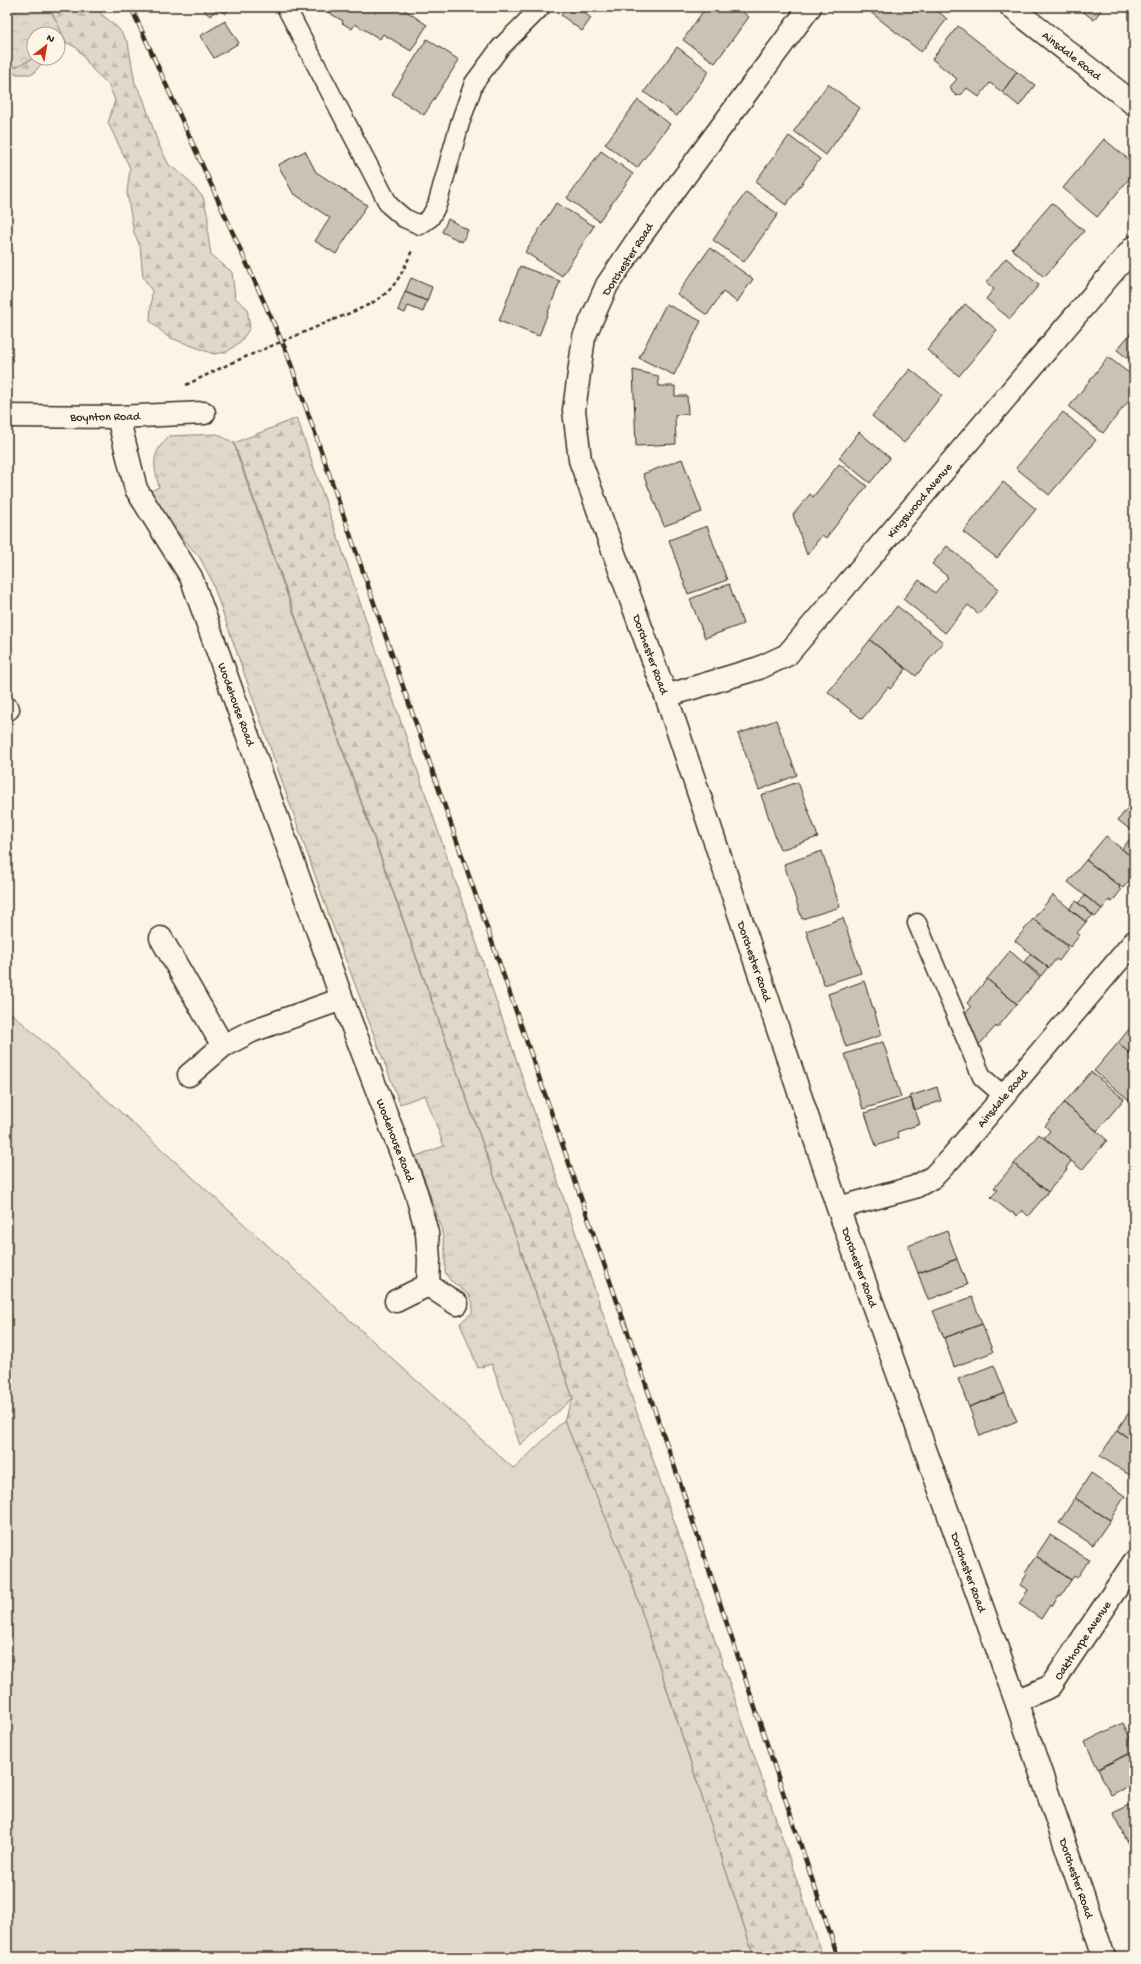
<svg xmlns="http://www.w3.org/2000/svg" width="1141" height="1964" viewBox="0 0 1141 1964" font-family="'Gochi Hand',sans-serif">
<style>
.grass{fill:url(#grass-tufts);stroke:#8e8173}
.forest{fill:url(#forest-firs);stroke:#8e8173}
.park{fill:url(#park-crowns);stroke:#8e8173}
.garden{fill:#e0d8c8;stroke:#8e8173}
.building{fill:#ccc2b3;stroke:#3b2a1e}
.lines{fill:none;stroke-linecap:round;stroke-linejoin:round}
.lane-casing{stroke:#3b2a1e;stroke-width:21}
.street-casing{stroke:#3b2a1e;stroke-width:25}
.path{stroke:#3b2a1e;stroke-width:2.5;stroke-dasharray:4 3;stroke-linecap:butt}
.lane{stroke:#fcf5e5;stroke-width:18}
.street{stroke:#fcf5e5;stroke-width:22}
.rail-casing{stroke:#3b2a1e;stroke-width:4.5}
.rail{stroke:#fcf5e5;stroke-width:3;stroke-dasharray:9;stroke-linecap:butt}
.path-bridge{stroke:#3b2a1e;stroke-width:2.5;stroke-dasharray:4 3;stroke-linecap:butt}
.labels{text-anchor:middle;stroke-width:3.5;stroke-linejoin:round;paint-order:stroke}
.street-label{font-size:12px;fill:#3b2a1e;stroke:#fcf5e5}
</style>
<defs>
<pattern id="grass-tufts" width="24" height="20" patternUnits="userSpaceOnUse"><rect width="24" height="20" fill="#e0d8c8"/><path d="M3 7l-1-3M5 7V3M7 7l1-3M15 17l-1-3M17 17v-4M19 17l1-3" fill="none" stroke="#c1baab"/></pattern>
<pattern id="forest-firs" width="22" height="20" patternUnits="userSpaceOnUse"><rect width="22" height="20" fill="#e0d8c8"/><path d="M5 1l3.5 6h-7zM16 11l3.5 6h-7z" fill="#c1baab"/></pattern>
<pattern id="park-crowns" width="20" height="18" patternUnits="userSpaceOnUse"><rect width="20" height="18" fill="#e0d8c8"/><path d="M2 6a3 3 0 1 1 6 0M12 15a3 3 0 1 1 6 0" fill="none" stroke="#c1baab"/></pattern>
</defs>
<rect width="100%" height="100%" fill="#fcf5e5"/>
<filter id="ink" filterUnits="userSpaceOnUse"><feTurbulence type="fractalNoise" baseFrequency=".025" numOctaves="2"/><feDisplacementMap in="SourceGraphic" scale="8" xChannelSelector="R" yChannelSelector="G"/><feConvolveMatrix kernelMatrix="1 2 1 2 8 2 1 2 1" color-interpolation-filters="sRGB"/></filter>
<g filter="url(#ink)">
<!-- grass -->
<path class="grass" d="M217 434 234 443 238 457 573 1398 520 1445 492 1364 478 1368 460 1323 472 1313 473 1303 468 1294 450 1280 445 1272V1251L441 1226 416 1156 444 1146 425 1095 400 1104 330 918 211 579 200 558 174 528 151 491 159 487C153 463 151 454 169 436Z"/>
<!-- forest -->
<path class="forest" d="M7 7H98L99 12 119 29 128 43 135 83 143 98 158 143 169 165 184 176 203 197 208 217V235L211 255 232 272 235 298 247 308 250 328 241 341 227 352 214 354 168 337 150 321 152 291 143 277 140 246 134 233 127 193 130 168 108 123 115 100 108 84 93 70 77 48 64 41 58 34H34V58H43L42 63 33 74H16L7 69Z
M297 418 823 1957H754L628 1570 564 1420 573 1398 234 443Z"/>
<!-- park -->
<path class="park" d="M7 7H49L67 43 58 47V34H34V58L7 71Z"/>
<!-- garden -->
<path class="garden" d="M7 1009 514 1469 564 1420 628 1570 754 1957H7Z"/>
<!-- building -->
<path class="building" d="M200 7H231L225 14 218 8 210 16Z
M332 7H400L427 25 411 51 383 34 380 39 355 24 352 29 342 23 343 21 328 12Z
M567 7H576L591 18 582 31 561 15Z
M706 7H736L749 17 715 63 683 40Z
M746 7H757L753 12Z
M864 7H933L947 19 921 52Z
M1077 7H1103L1094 20Z
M225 21 239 43 214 58 200 36Z
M958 26 1017 72 1002 92 990 83 979 97 967 88 962 94 957 96 952 92 950 87 957 79 932 59Z
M427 39 459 60 424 115 392 94Z
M677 47 709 71 677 116 644 92Z
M1017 72 1035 85 1019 106 1002 92Z
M828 84 860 108 826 155 794 131Z
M638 100 670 124 637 168 605 144Z
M789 136 820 159 786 205 755 182Z
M1104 139 1134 164V173L1097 217 1063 188Z
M305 151 316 172 367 205 336 254 315 241 330 218 293 193 278 165Z
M601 151 633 174 599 221 567 198Z
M746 192 778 214 744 262 713 240Z
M556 203 594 226 562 276 525 252Z
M1052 203 1084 231 1044 277 1012 249Z
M448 219 468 230 462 242 442 232Z
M710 248 753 279 737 302 723 292 707 315 677 294Z
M1006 258 1039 285 1010 319 986 299 994 289 986 282Z
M520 266 560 281 539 336 499 321Z
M411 278 432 287 427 301 405 292Z
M405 292 427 301 423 312 408 306 405 313 398 310Z
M666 304 701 321 674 375 639 358Z
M965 304 997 330 959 376 927 350Z
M1134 329V363L1117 350Z
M1108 357 1134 377V394L1103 433 1069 407Z
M910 369 942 395 904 443 872 416Z
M633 370 658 376 659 386H675V396H687L688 414 675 415 676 444 636 446Z
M1063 412 1096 440 1049 495 1016 468Z
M859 432 890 458 870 483 839 458Z
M682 459 702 512 664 526 643 474Z
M839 464 867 486 826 538 822 535 807 555 793 515 810 494 813 497Z
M1003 482 1036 509 997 558 963 532Z
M707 526 727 580 688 594 669 540Z
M947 546 999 589 979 614 968 605 945 633 903 599 919 580 935 593 948 577 932 564Z
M729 584 743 624 705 638 690 599Z
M897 606 943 642 916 676 870 640Z
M870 640 906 669 890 689 888 687 862 719 828 692Z
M776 720 797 775 759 790 738 734Z
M798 782 818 837 780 850 761 795Z
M1134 800V833L1118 820Z
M1134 834V845L1129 840Z
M1106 836 1134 859V869L1130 874 1133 876 1123 888 1086 860Z
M1129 840 1134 845V859L1122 849Z
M822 851 840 907 802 919 784 864Z
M1086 860 1120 887 1119 888 1121 890 1112 902 1109 900 1102 909 1068 882Z
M1053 895 1086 922 1077 933 1080 935 1070 947 1033 919Z
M1085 896 1102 909 1095 917 1078 903Z
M1076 901 1093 915 1086 922 1069 909Z
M843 918 861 973 824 985 806 931Z
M1033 919 1067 946 1066 947 1068 949 1059 961 1056 959 1049 968 1015 941Z
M1010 951 1040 977 1017 1004 987 979Z
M1030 954 1048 967 1041 976 1024 962Z
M987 979 1017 1004 997 1028 996 1026 978 1046 964 1015 971 1007 967 1003Z
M864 981 882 1035 846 1047 828 994Z
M1134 1023V1057L1118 1043Z
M883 1042 901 1097 863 1109 845 1054Z
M1118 1043 1134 1057V1104L1094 1071Z
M1091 1072 1124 1099 1097 1131 1064 1103Z
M937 1087 941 1101 914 1110 910 1096Z
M911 1098 920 1124 897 1132 899 1138 876 1146 865 1113Z
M1064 1103 1107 1140 1082 1170 1044 1138 1050 1131 1045 1126Z
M1039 1134 1071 1161 1066 1168 1067 1169 1048 1192 1014 1164Z
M1014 1164 1048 1192 1028 1216 1022 1210 1017 1216 1012 1212 1011 1213 991 1197 998 1190 994 1188Z
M947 1231 957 1259 918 1273 908 1246Z
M957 1259 967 1285 928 1300 918 1273Z
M972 1297 982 1324 944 1338 933 1311Z
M982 1324 993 1352 954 1367 944 1338Z
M994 1365 1005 1393 969 1407 958 1379Z
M1005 1393 1017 1421 980 1436 969 1407Z
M1132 1408 1134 1409V1442L1117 1430Z
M1117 1430 1134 1442V1478L1100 1456Z
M1091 1473 1125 1496 1110 1520 1075 1498Z
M1075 1498 1110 1520 1093 1545 1059 1523Z
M1050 1535 1089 1560 1077 1578 1074 1576 1071 1580 1036 1556Z
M1036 1556 1071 1580 1061 1596 1059 1595 1052 1607 1050 1605 1041 1619 1019 1604 1028 1590 1020 1585 1027 1574 1025 1572Z
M1123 1723 1134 1746V1751L1098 1769 1085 1742Z
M1134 1751V1783L1111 1795 1098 1769Z
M1134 1803V1836L1126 1840 1113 1813Z
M1134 1836V1856L1126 1840Z"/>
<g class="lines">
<!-- lane casing -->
<g class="lane-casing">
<path id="lane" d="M286 7 389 205 404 218 420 225 430 218 437 205 460 123 474 83 500 48 541 7
M917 923 982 1077 1004 1096"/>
</g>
<!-- street casing -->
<g class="street-casing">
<path id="street" d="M810 7 636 242 607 285 584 337 574 410 580 460 666 696 838 1208 1016 1701 1104 1957
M1011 7 1134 104
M7 416 118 417 204 413
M118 417 136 489 191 577 342 999 416 1192 427 1233 429 1260 428 1285 457 1304
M666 696 759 668 787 655 1134 247
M7 709H8
M161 938 223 1046 252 1031 342 999
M189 1075 223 1046
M838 1208 915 1187 933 1177 952 1157 1134 942
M396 1301 428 1285
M1016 1701 1051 1686 1134 1562"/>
</g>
<!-- path -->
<path class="path" d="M333 320C378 301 393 299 412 250
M186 385 231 363"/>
<!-- lane -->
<use href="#lane" class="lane"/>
<!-- street -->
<use href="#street" class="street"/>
<!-- rail casing -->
<g class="rail-casing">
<path id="rail" d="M131 7 287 353 675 1468 838 1957"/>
</g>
<!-- rail -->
<use href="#rail" class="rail"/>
<!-- path-bridge -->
<path class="path-bridge" d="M231 363 333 320"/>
</g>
</g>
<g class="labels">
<!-- street labels -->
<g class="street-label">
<text transform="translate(1072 55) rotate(38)" y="4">Ainsdale Road</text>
<text transform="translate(627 259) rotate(-57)" y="4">Dorchester Road</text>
<text transform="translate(105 416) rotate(-1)" y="4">Boynton Road</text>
<text transform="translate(919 500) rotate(-50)" y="4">Kingswood Avenue</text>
<text transform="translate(651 654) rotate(70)" y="4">Dorchester Road</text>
<text transform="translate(237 704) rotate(70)" y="4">Wodehouse Road</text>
<text transform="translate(755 961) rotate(71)" y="4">Dorchester Road</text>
<text transform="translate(1002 1098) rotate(-50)" y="4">Ainsdale Road</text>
<text transform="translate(396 1140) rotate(69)" y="4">Wodehouse Road</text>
<text transform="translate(860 1267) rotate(70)" y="4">Dorchester Road</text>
<text transform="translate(969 1572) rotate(70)" y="4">Dorchester Road</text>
<text transform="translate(1082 1640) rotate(-56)" y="4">Oakthorpe Avenue</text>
<text transform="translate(1077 1878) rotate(71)" y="4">Dorchester Road</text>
</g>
</g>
<!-- margin -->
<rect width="1141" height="1964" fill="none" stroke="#fcf5e5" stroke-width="24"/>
<rect x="12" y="12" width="1117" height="1940" fill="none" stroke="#3b2a1e" stroke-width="1.5" filter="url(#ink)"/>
<!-- north arrow -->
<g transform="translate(46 46) rotate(31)"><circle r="19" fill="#fcf5e5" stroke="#afa495"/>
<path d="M0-3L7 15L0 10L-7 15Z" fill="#c8321e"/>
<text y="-6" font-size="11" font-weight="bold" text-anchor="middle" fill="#3b2a1e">N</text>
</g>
</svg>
